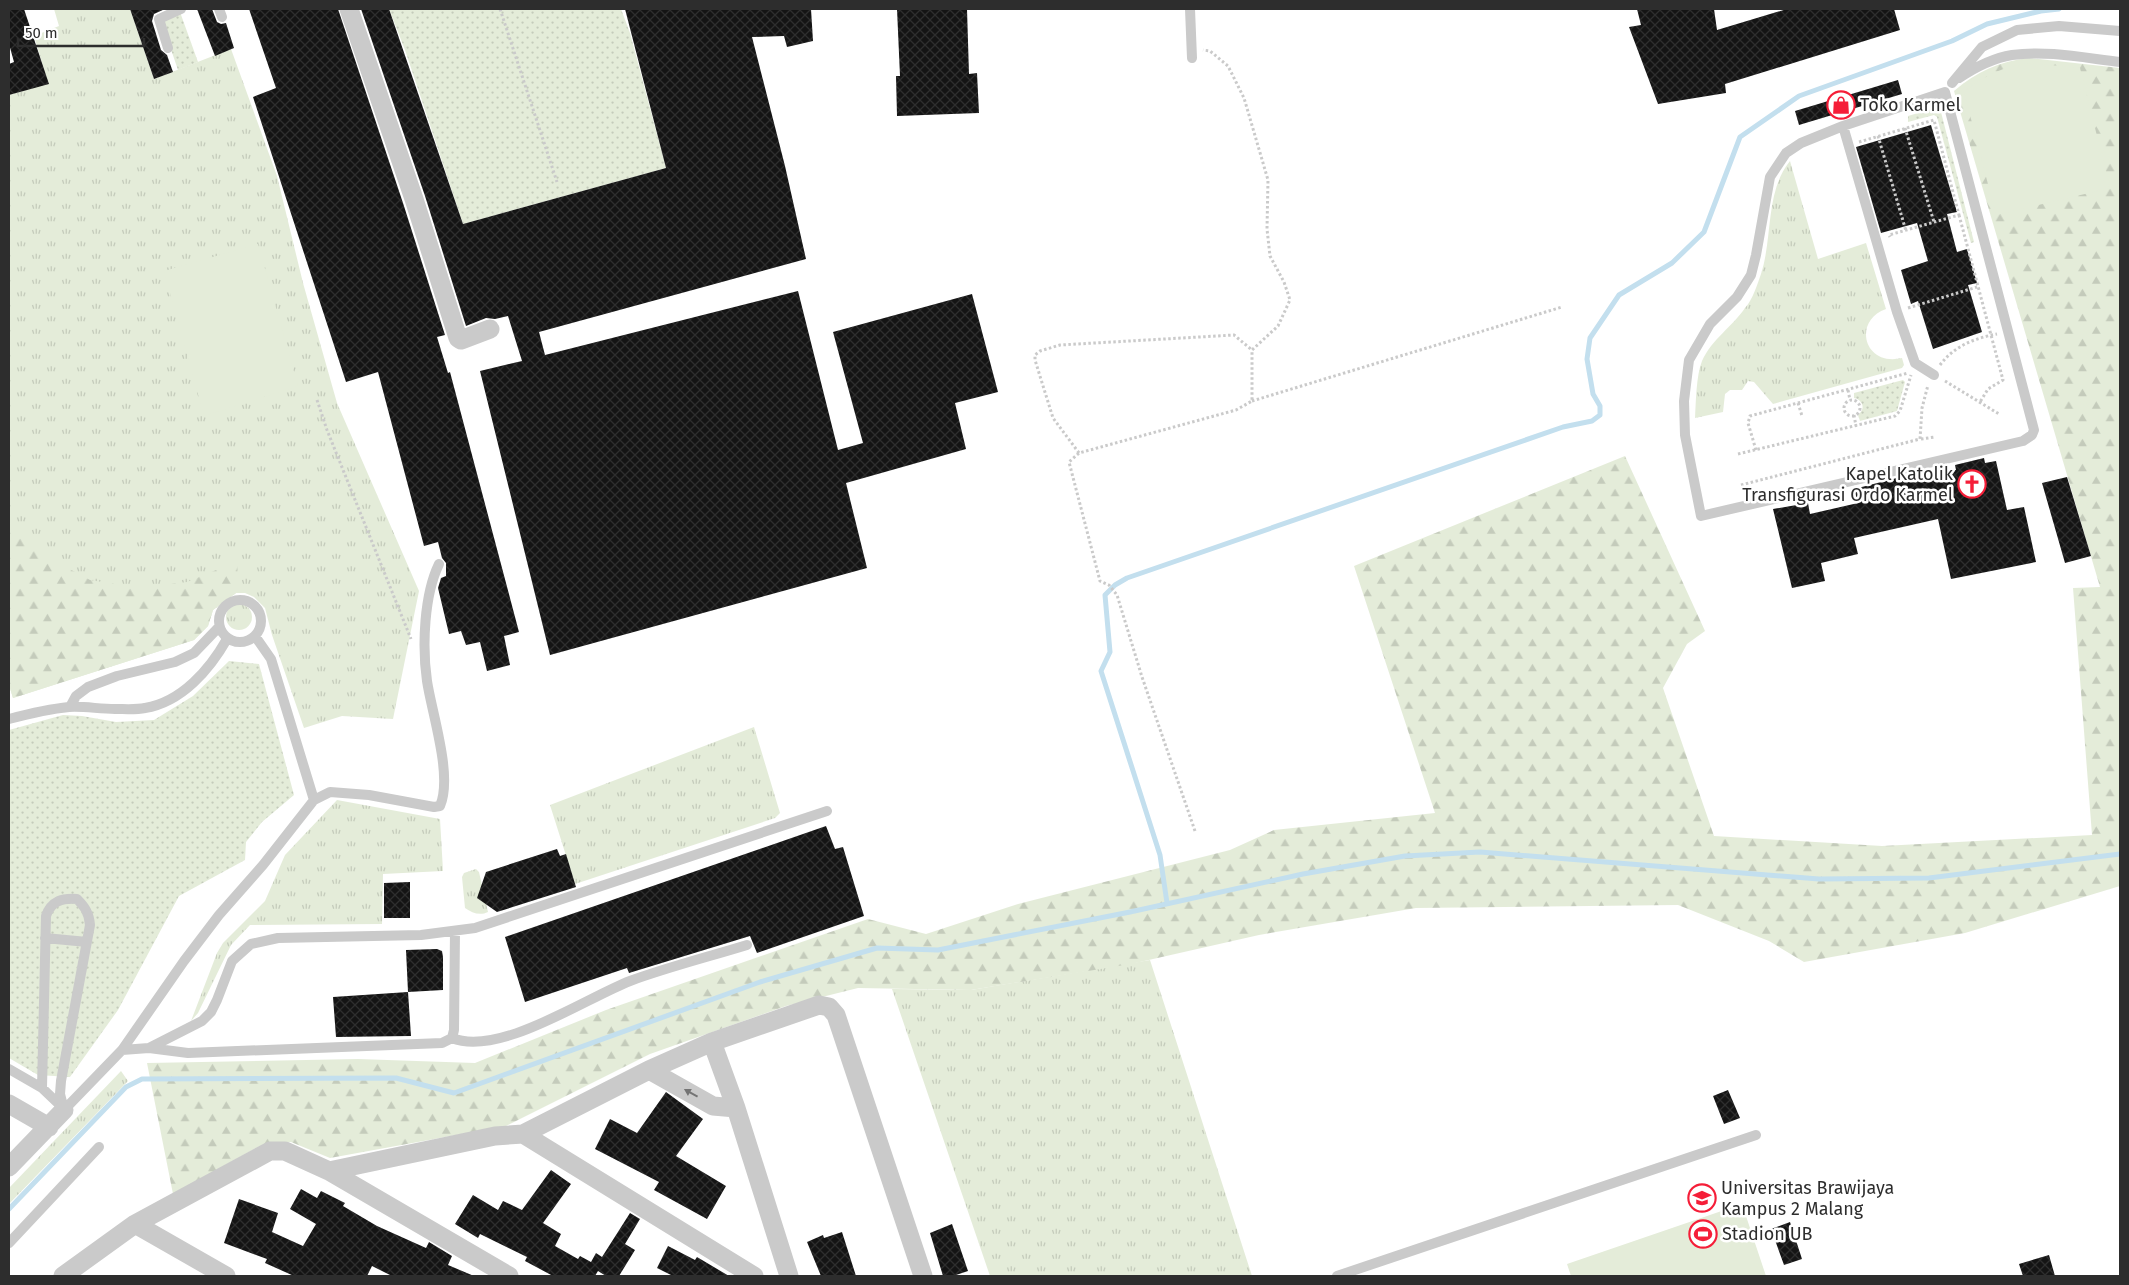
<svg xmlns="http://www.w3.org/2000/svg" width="2129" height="1285" viewBox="0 0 2129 1285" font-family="'Fira Sans',sans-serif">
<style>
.grass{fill:url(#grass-tufts)}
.forest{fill:url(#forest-firs)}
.garden{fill:url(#garden-dots)}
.pitch{fill:#e4ecd9}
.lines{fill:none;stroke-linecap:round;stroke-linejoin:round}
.stream{stroke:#c3dfee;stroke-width:5}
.building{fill:url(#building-cross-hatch)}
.path{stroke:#cacaca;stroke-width:3;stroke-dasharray:2.5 2.5;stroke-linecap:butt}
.lane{stroke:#cacaca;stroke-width:10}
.street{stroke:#cacaca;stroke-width:19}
.oneway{fill:#747474}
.labels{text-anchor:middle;stroke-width:5;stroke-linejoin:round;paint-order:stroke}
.poi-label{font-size:18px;fill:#2d2d2d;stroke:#fff;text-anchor:start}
</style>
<defs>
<pattern id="grass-tufts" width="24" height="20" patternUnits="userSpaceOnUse" patternTransform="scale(1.25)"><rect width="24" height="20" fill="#e4ecd9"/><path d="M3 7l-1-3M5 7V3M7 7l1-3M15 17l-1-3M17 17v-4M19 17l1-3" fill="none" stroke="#c4cbbb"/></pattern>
<pattern id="forest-firs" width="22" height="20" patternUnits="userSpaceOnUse" patternTransform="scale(1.25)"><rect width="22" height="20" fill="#e4ecd9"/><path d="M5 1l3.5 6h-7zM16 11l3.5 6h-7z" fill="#c4cbbb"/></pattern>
<pattern id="garden-dots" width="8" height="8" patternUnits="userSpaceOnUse" patternTransform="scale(1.25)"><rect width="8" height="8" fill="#e4ecd9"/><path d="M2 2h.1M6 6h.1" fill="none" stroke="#c4cbbb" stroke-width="1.8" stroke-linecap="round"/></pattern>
<pattern id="building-cross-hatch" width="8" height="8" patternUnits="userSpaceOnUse" patternTransform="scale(1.25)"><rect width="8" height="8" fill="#141414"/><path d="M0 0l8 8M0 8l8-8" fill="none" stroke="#2e2e2e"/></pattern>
</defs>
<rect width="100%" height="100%" fill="#fff"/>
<!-- grass -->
<path class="grass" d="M54 9H130L154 79 231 49 277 176 303 283 337 403 419 591 393 719 342 716 304 728 272 635 265 608 254 597 245 593H236L213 610 208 626 194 640 13 698 9 685V95L48 83 34 36 59 26Z
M1790 161 1818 259 1866 243 1886 309C1852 321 1864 367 1902 358L1904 365 1902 368 1773 404 1754 382 1748 381 1742 390H1730L1725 394 1723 412 1695 418C1696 402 1696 376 1702 361 1712 339 1732 327 1745 308 1753 299 1757 285 1761 274 1773 237 1765 192 1790 161Z
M226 617a13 13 0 1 1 26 0a13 13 0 1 1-26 0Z
M754 727 780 813 775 818 575 884 550 805Z
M337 800 440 819 443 871 383 874 382 924 250 925 231 945 198 1013 191 1021 217 953 223 943 265 901 285 855Z
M476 869 479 872 488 912C480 916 472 913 465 908L462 877 464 873Z
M1150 960 1252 1276H990L892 989 971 990Z
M121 1071 128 1081 9 1204V1188Z"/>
<!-- forest -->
<path class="forest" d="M2029 58 2120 68V886L1965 933 1804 962 1769 941 1678 905 1416 908 1259 935 1131 964 971 990 858 988 786 1006 650 1054 506 1126 330 1158 291 1142H274L258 1147 173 1194 147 1063 358 1059 475 1063 606 1010 868 919 926 934 1018 904 1230 850 1274 830 1435 813 1354 566 1625 456 1705 631 1687 644 1663 688 1714 836 1882 846 2092 835 2073 588 2100 587 1954 91C1976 72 2000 61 2029 58Z
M9 515 49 558 90 580 139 588 187 582 238 561 236 593 213 610 208 626 194 640 13 698 9 685Z"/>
<!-- garden -->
<path class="garden" d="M389 9H621L630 33 666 168 463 224 405 50Z
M180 12 198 62 178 70 162 23Z
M1935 108 1941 112 1974 242 1971 243 1937 117 1934 115 1908 122V116Z
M1903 380 1905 382 1897 411 1860 421 1858 415C1866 409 1863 400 1854 398V393Z
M229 661 259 664 294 795 262 822 246 842 245 860 179 896 118 1010 70 1077 38 1075 9 1058V730L63 715 82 716 116 722 154 720 193 696Z"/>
<!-- pitch -->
<path class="pitch" d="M2030 63 2080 68 2110 188 1996 215 1964 92C1984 75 2005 66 2030 63Z
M258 244 298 386 204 416 164 271Z
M1742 1204 1766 1276H1571L1567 1264Z"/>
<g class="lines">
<!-- stream -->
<path class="stream" d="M1167 903 1160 855 1101 671 1110 652 1105 595 1115 585 1127 578 1563 427 1592 421 1600 415V406L1593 394 1587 359 1590 338 1619 295 1672 263 1704 232 1740 137 1799 96 1952 41 1987 24 2041 11 2059 9
M9 1209 126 1087 142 1079 396 1078 454 1093 760 982 877 948 938 950 1130 912 1303 874 1405 856 1480 852 1819 879 1929 878 2120 854"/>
</g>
<!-- building -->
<path class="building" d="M9 9H24L49 84 9 95V64L14 62 9 44Z
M130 9H165L154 14 152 21 161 50 167 55 173 72 154 79Z
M197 9H212L217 22 221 24 226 23 234 48 215 56Z
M249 9H338L403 203 445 335 437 337 448 373 450 372 519 632 504 636 510 665 487 671 480 642 466 645 461 631 449 634 438 588 441 578 446 576V563L442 558 438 542 424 546 378 372 346 382 253 97 276 88Z
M361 9H389L463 224 666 168 625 9H811L813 41 787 47 784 36 752 37 785 166 806 259 539 332 545 355 798 291 838 450 863 443 833 332 972 294 998 392 955 403 966 449 846 483 867 568 550 655 480 371 522 361 508 316 495 319 486 318 466 326 425 196Z
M897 9H967L969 74 977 73 979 113 897 116 896 76H900Z
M1637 9H1714L1717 30 1787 9H1894L1900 30 1725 84 1726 93 1658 104 1629 27 1641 25Z
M1898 80 1902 94 1799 125 1795 111Z
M1931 125 1957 212 1947 214 1957 252 1967 249 1977 283 1968 285 1982 332 1933 349 1918 301 1911 304 1901 270 1928 261 1917 223 1881 233 1856 147Z
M1984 458 1985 463 1996 461 2007 510 2024 507 2036 562 1951 579 1938 519 1854 538 1858 554 1821 563 1825 581 1792 588 1773 509 1808 503 1810 514 1858 503 1854 489 1924 471 1930 476 1956 470 1955 465Z
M2067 477 2091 556 2065 563 2042 483Z
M826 826 835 849 843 847 864 916 757 953 750 936 629 973 627 968 525 1002 505 937Z
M557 849 560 856 566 854 576 887 497 912 477 898 486 872Z
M410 882V918H384V883Z
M437 949 442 951 443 957V990L408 992 411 1036 336 1037 333 997 408 992 406 950Z
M1728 1090 1740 1118 1724 1124 1713 1096Z
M666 1092 703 1119 676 1156 726 1186 707 1219 654 1190 659 1182 595 1149 610 1119 637 1133Z
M551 1170 571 1184 543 1223 561 1234 555 1246 578 1259 580 1256 591 1262 596 1253 602 1257 630 1213 640 1219 625 1244 635 1250 619 1276H606L598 1271 595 1276H553L525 1261 527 1257 480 1234 478 1238 455 1224 473 1195 498 1210 503 1201 522 1210Z
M301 1189 317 1198 321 1191 345 1203 343 1206 377 1226 426 1248 429 1242 452 1256 448 1265 474 1276H392L372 1266 367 1276H294L265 1263 267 1259 224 1243 239 1199 278 1213 272 1232 303 1246 316 1224 290 1209Z
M1790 1222 1802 1259 1784 1265 1771 1229Z
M952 1224 968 1271 953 1276H943L930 1233Z
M842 1232 856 1276H821L807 1242 823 1235 824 1238Z
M668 1246 695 1260 697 1257 729 1276H673L657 1268Z
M2049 1255 2055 1276H2023L2019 1264Z"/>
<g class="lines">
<!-- path -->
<path class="path" d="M500 9 557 182
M1905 128 1934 222
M1878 136 1906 231
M1859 142 1934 120 1959 215 1889 235 1890 237
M1959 215 2003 380 1988 389 1980 402
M1908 308 1977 287
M1940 365C1954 346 1975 338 1997 334
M1945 381 1999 414
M1848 390 1850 400
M317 400 327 430 411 639
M1844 408a8 8 0 1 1 16 0a8 8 0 1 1-16 0Z
M1252 401 1562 307
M1798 403 1802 416
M1854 415 1856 426
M1921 439 1935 437
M1756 450 1748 423 1750 416 1908 373
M1079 453 1053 418 1035 360V355L1040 351 1060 345 1234 335 1252 350
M1738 454 1895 416 1900 411 1911 375
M1741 485 1920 439 1922 408 1928 385
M1195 831 1142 677 1117 595 1109 585 1100 581 1069 462 1079 453 1236 410 1252 401V350L1278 326 1290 300 1284 282 1270 256 1267 229 1268 180 1244 98 1228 66 1210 51 1203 50"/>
<!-- lane -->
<path class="lane" d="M219 9 222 17
M1190 9 1192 58
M168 48 159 19 181 9
M1959 78C1974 68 1994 58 2012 55 2047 50 2085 58 2120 62
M1952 83 1982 47 2017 30 2059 26 2120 31
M1945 92 2034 430 2032 435 2023 441 1701 516 1685 435 1684 401 1689 360 1710 324 1737 297 1751 275 1756 255 1770 177 1786 153 1801 143 1843 126Z
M1843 126 1897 312 1915 363 1934 375
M219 621a21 21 0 1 1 42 0a21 21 0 1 1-42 0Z
M255 636 271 659 314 800
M70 707 76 696 88 687 117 676 175 662 194 653 219 627
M9 719C28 714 49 709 69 707 84 706 99 709 115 709 124 709 136 710 145 708 182 702 210 669 227 639
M45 938 87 942
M452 1038C499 1057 584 999 630 981 668 967 708 957 747 945
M149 1048 188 1053 442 1043 452 1038 454 1030 455 931
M122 1050 149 1048 202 1021 211 1012 217 1000 232 961 251 944 278 938 421 935 475 928 827 811
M9 1069 42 1088 64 1109
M42 1088 46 916C51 901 62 898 77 899 85 907 89 913 90 925L61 1081 60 1094 64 1110
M64 1110 122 1050 184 961 219 915 263 865 314 800 330 792 369 795 434 807 440 806C453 776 432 714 427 681 422 646 424 595 439 564
M9 1243 99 1147
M1337 1276 1756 1135"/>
<!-- street -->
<path class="street" d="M349 9 414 199 458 338 461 340 490 329
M712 1042 736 1108 789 1276
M649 1070 713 1106 736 1108
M9 1104 49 1127
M523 1134 754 1276
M9 1167 64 1110
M329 1171 509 1276
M135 1224 226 1276
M63 1276 135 1224 270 1151H285L329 1171 495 1136 523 1134 649 1070 712 1042 819 1005 829 1007 836 1015 923 1276"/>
</g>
<!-- one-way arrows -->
<defs><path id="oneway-solid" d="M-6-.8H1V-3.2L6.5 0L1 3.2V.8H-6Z" transform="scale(1.25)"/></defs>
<use class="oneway" href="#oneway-solid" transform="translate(691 1093) rotate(-151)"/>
<!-- icons -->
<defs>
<g id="shop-ring" transform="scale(1.4375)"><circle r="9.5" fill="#fff" stroke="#f51e38" stroke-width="1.5"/><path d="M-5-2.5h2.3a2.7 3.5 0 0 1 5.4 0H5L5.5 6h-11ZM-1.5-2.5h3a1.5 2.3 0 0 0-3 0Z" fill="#f51e38"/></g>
<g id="church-ring" transform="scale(1.4375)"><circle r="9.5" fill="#fff" stroke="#f51e38" stroke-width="1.5"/><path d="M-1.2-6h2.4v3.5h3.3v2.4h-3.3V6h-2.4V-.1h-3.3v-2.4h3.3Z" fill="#f51e38"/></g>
<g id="university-ring" transform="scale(1.4375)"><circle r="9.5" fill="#fff" stroke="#f51e38" stroke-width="1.5"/><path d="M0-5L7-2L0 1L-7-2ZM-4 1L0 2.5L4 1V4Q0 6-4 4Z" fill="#f51e38"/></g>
<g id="stadium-ring" transform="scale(1.4375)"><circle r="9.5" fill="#fff" stroke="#f51e38" stroke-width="1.5"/><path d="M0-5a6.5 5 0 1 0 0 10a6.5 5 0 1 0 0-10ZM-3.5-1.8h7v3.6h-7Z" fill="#f51e38"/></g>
</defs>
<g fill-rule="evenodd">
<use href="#shop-ring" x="1841" y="105"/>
<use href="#church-ring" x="1972" y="484"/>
<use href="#university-ring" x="1702" y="1198"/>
<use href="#stadium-ring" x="1703" y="1234"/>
</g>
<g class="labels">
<!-- poi labels -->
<g class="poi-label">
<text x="1860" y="111">Toko Karmel</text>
<text x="1953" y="480" text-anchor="end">Kapel Katolik<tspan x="1953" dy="21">Transfigurasi Ordo Karmel</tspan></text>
<text x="1721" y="1194">Universitas Brawijaya<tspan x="1721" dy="21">Kampus 2 Malang</tspan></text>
<text x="1722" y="1240">Stadion UB</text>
</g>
</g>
<!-- border -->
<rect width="2129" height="1285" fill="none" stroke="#2d2d2d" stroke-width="20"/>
<!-- scale -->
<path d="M18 38v8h126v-8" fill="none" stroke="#2d2d2d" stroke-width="2.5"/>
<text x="25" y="38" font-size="15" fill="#2d2d2d" stroke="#ffffff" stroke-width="4" paint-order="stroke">50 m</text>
</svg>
